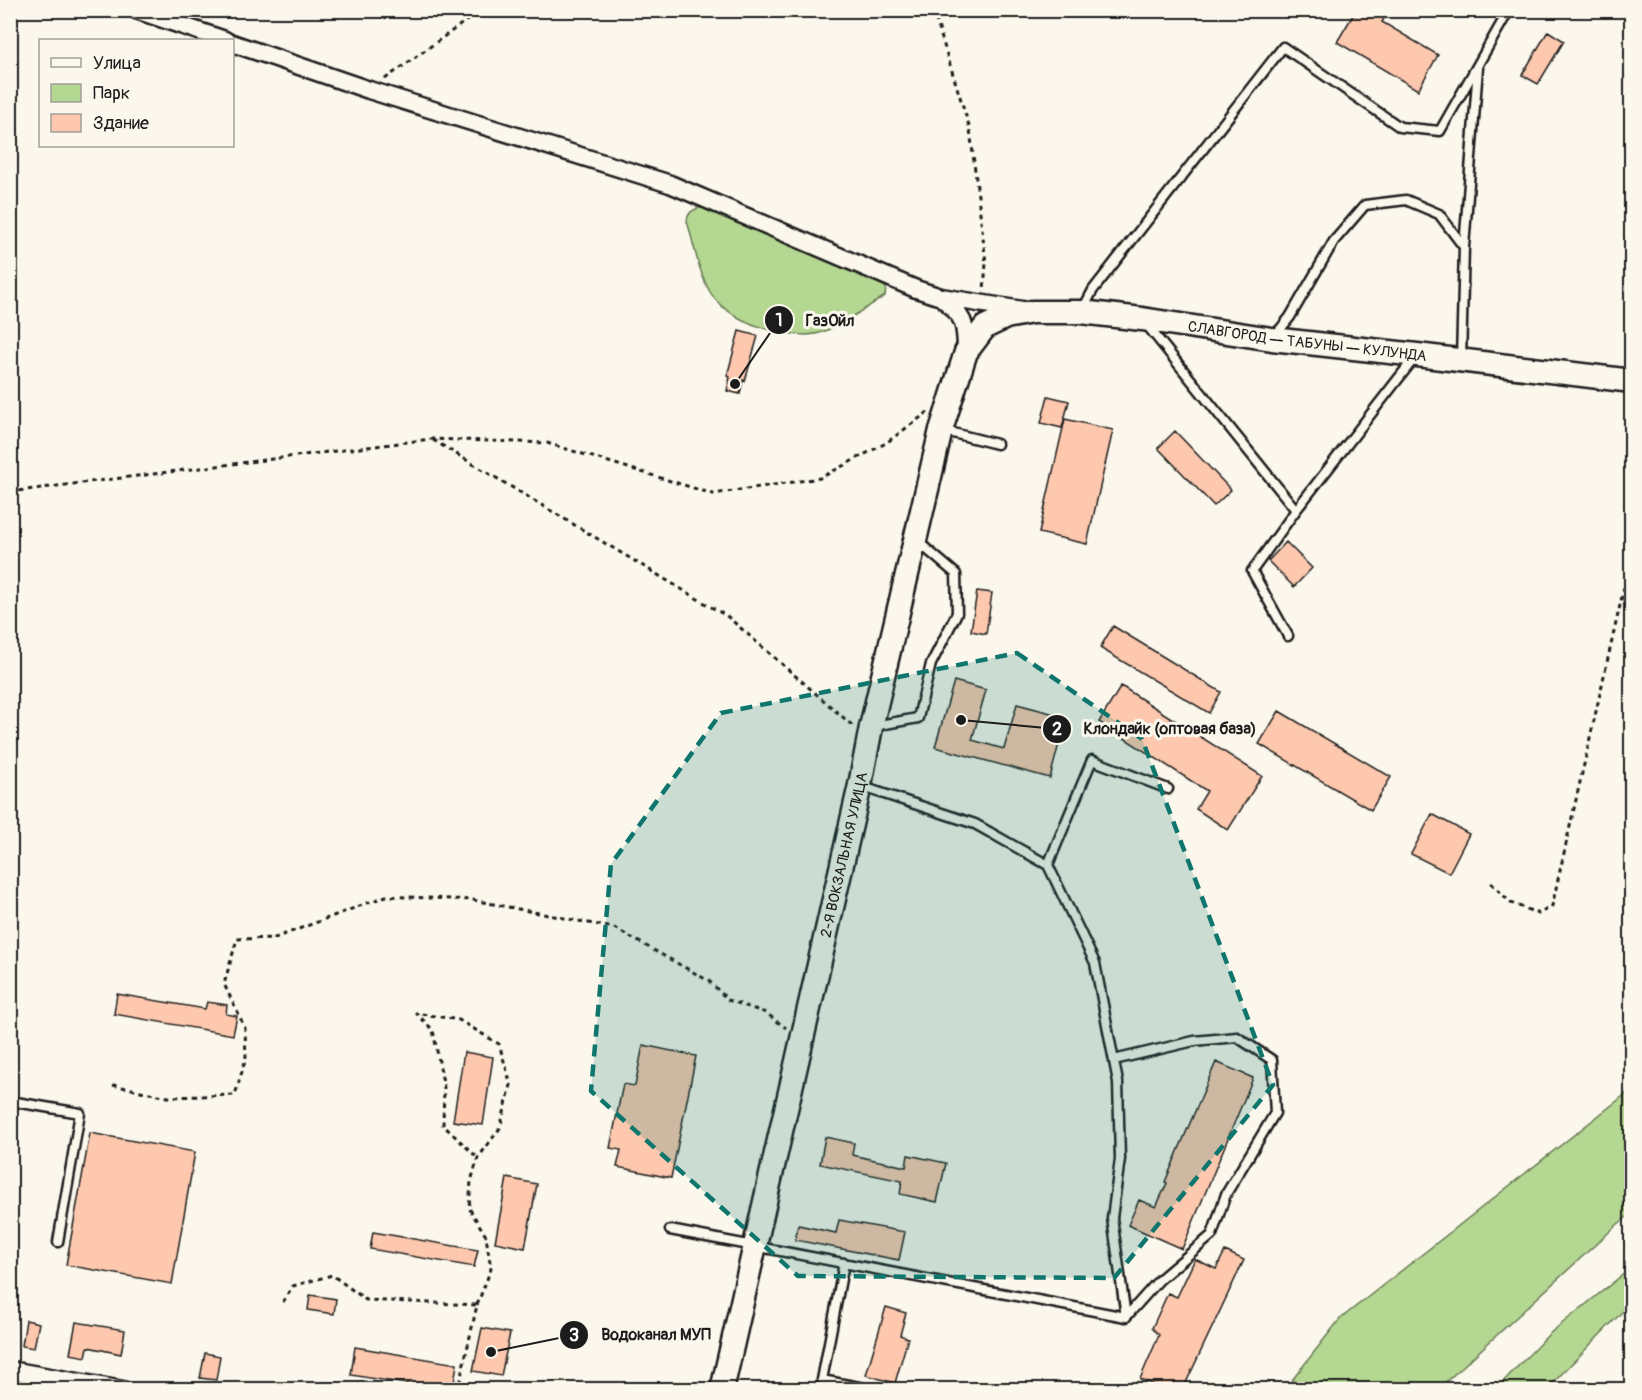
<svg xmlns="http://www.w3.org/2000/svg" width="1642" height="1400" viewBox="0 0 1642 1400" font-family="Pangolin,sans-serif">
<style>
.green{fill:#b4d791;stroke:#687a56;stroke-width:1.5}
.building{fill:#fdc8ae;stroke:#1c1c1c;stroke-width:1.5}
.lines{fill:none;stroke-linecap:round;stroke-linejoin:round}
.service-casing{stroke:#1c1c1c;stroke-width:13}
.minor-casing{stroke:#1c1c1c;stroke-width:21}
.secondary-casing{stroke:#1c1c1c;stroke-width:27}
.path{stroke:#1c1c1c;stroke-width:3;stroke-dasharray:4.5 4.5;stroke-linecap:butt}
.service{stroke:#fbf7ec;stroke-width:8}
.minor{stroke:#fbf7ec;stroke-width:16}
.secondary{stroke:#fbf7ec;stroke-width:22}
.marked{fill:#0f766e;fill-opacity:0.2;stroke:#0f766e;stroke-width:4.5;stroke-dasharray:12 8;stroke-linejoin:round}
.labels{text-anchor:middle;stroke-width:6;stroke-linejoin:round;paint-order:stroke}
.street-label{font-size:15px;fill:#1c1c1c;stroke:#fbf7ec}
.leader{fill:none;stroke:#1c1c1c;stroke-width:2}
.callout-dot{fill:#1c1c1c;stroke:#fbf7ec;stroke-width:2}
.mark-label{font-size:18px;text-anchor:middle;font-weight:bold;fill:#fff}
.callout-label{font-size:16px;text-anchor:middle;font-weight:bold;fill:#1c1c1c;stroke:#fbf7ec;stroke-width:6;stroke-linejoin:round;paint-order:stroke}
</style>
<rect width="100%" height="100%" fill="#fbf7ec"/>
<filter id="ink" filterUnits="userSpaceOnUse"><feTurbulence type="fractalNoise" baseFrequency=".0167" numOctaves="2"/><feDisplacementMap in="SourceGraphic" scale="12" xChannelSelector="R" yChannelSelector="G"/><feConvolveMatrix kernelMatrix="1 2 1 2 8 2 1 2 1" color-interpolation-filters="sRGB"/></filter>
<g filter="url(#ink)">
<!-- green -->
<path class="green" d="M698 208H710L884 282 886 288 885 296C867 307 845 323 825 331 809 338 792 334 775 331 752 326 722 313 710 292 698 271 694 244 687 221 688 213 691 211 698 208Z
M1631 1090V1214L1618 1224 1438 1389H1285L1340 1319Z
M1631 1268V1303L1547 1389H1496L1549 1334Z"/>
<!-- building -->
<path class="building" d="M1356 10H1389L1382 22 1438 55 1418 90 1337 42Z
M1548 31 1564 41 1538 84 1522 75Z
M739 331 758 336 745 381 743 380 740 394 727 391 730 377 727 376Z
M1048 396 1069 401 1062 428 1041 423Z
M1065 419 1113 430 1087 544 1039 533Z
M1175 431 1231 490 1214 506 1158 448Z
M1286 542 1312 568 1294 587 1268 561Z
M977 591 992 593 986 634 971 631Z
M1113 626 1221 692 1209 713 1100 648Z
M954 681 986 690 972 740 1004 749 1017 704 1066 717 1050 778 935 747Z
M1121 686 1262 776 1228 830 1196 809 1207 791 1099 722Z
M1279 711 1391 777 1371 810 1259 744Z
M1432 814 1469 834 1449 873 1411 854Z
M117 994 205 1009 207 1002 227 1005 226 1014 237 1016 233 1035 114 1014Z
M643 1045 696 1056 671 1178 617 1167 621 1150 610 1148 623 1084 635 1086Z
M464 1052 493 1057 483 1125 453 1121Z
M1216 1062 1253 1078 1182 1249 1128 1225 1139 1200 1156 1207 1167 1183 1165 1182Z
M90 1133 195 1152 172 1284 66 1265Z
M825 1137 854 1143 852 1155 906 1167 908 1155 946 1163 937 1202 900 1194 902 1181 820 1164Z
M507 1178 537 1184 525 1248 495 1242Z
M839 1220 905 1232 899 1260 795 1240 798 1225 836 1233Z
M373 1232 478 1250 474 1267 370 1249Z
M1225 1251 1244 1260 1183 1389H1164L1140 1379 1159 1335 1152 1328 1168 1293 1177 1297 1195 1259 1216 1269Z
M310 1295 336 1299 334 1314 308 1310Z
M886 1307 906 1313 900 1335 908 1338 895 1383 866 1375Z
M26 1320 39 1323 34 1348 22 1346Z
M76 1322 125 1330 121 1354 88 1347 86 1357 70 1354Z
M482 1328 510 1333 501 1376 473 1371Z
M355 1347 457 1364 453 1389H438L351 1375Z
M205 1353 220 1356 216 1380 200 1378Z"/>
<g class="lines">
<!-- service casing -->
<g class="service-casing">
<path id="service" d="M1464 247 1478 68
M1083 309 1093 290 1283 47 1400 127 1440 131 1509 10
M1146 324 1296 510 1416 356
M1274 337 1290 317 1334 241 1365 205 1406 200 1439 214 1464 247 1461 360
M941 430 997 444
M1288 636 1252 571 1296 510
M874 726 918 718 931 664 957 613 956 574 916 540
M860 786 975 824 1048 865 1095 963 1118 1082 1120 1159 1112 1218 1126 1317
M1048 865 1092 760 1168 789
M1114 1060 1194 1041 1237 1037 1272 1060 1275 1113 1226 1194 1212 1235 1159 1280 1126 1317
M10 1101 80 1113 58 1242
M670 1230 1126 1317
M844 1263 822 1380 870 1389"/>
</g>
<!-- minor casing -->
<g class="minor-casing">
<path id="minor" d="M136 10 225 40
M232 43 369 90 670 184 916 289 941 297 1022 310
M941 297C964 316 966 323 966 352
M10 1370 123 1390"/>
</g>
<!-- secondary casing -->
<g class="secondary-casing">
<g id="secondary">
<path id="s1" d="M722 1390 860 785 871 727 941 430 966 352 985 327 1006 317 1032 312H1081L1142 319 1272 339 1417 355 1632 381"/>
</g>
</g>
<!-- path -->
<path class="path" d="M933 10 970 129 986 263 984 290
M385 79 481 10
M433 440 728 617 853 726
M10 492 431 439 547 443 713 494 820 478 886 443 928 412
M1491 883 1511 903 1539 914 1552 906 1632 552
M113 1085 168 1097 235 1095 246 1058 245 1028 224 984 237 939 275 938 386 896 473 900 614 928 709 981 728 1000 766 1013 786 1028
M283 1302 293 1286 332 1275 366 1300 477 1305 458 1390
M477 1305 491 1269 486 1236 469 1208 471 1181 478 1158 500 1128 511 1085 499 1044 459 1020 416 1013 433 1030 444 1088 443 1125 478 1158"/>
<!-- service -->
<use href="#service" class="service"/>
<!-- minor -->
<use href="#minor" class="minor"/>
<!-- secondary -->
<use href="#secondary" class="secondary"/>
</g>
</g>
<!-- marked area -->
<path class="marked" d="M1017 653 1142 739 1273 1085 1114 1278 798 1276 591 1091 611 864 721 713Z"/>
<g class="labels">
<!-- street labels -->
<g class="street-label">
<text dy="5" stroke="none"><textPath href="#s1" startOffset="1425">СЛАВГОРОД — ТАБУНЫ — КУЛУНДА</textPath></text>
<text dy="5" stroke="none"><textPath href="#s1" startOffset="549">2-Я ВОКЗАЛЬНАЯ УЛИЦА</textPath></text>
</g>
</g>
<!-- callouts -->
<path class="leader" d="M735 384L779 320M961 720L1057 729M491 1352L574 1335"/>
<g class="callout-dot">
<circle cx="735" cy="384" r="6"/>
<circle cx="961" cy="720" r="6"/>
<circle cx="491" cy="1352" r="6"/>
<circle cx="779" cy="320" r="15"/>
<circle cx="1057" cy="729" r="15"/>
<circle cx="574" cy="1335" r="15"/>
</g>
<g class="mark-label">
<text x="779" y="326">1</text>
<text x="1057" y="735">2</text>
<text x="574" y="1341">3</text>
</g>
<g class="callout-label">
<text x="830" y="326">ГазОйл</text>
<text x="1170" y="734">Клондайк (оптовая база)</text>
<text x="656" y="1340">Водоканал МУП</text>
</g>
<!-- margin -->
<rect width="1642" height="1400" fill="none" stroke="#fbf7ec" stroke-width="36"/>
<rect x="18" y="18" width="1606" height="1364" fill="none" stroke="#1c1c1c" stroke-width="2" filter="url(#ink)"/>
<!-- legend -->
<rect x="39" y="39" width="195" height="108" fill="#fbf7ec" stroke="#a29f99" stroke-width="1.5"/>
<rect x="51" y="58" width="30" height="9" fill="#fbf7ec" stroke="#a29f99" stroke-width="1.5"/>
<text x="93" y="69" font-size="18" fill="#1c1c1c">Улица</text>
<rect x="51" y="84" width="30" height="18" fill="#b4d791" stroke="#a29f99" stroke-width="1.5"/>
<text x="93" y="99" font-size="18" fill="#1c1c1c">Парк</text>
<rect x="51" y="114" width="30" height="18" fill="#fdc8ae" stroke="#a29f99" stroke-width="1.5"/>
<text x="93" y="129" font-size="18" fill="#1c1c1c">Здание</text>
</svg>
